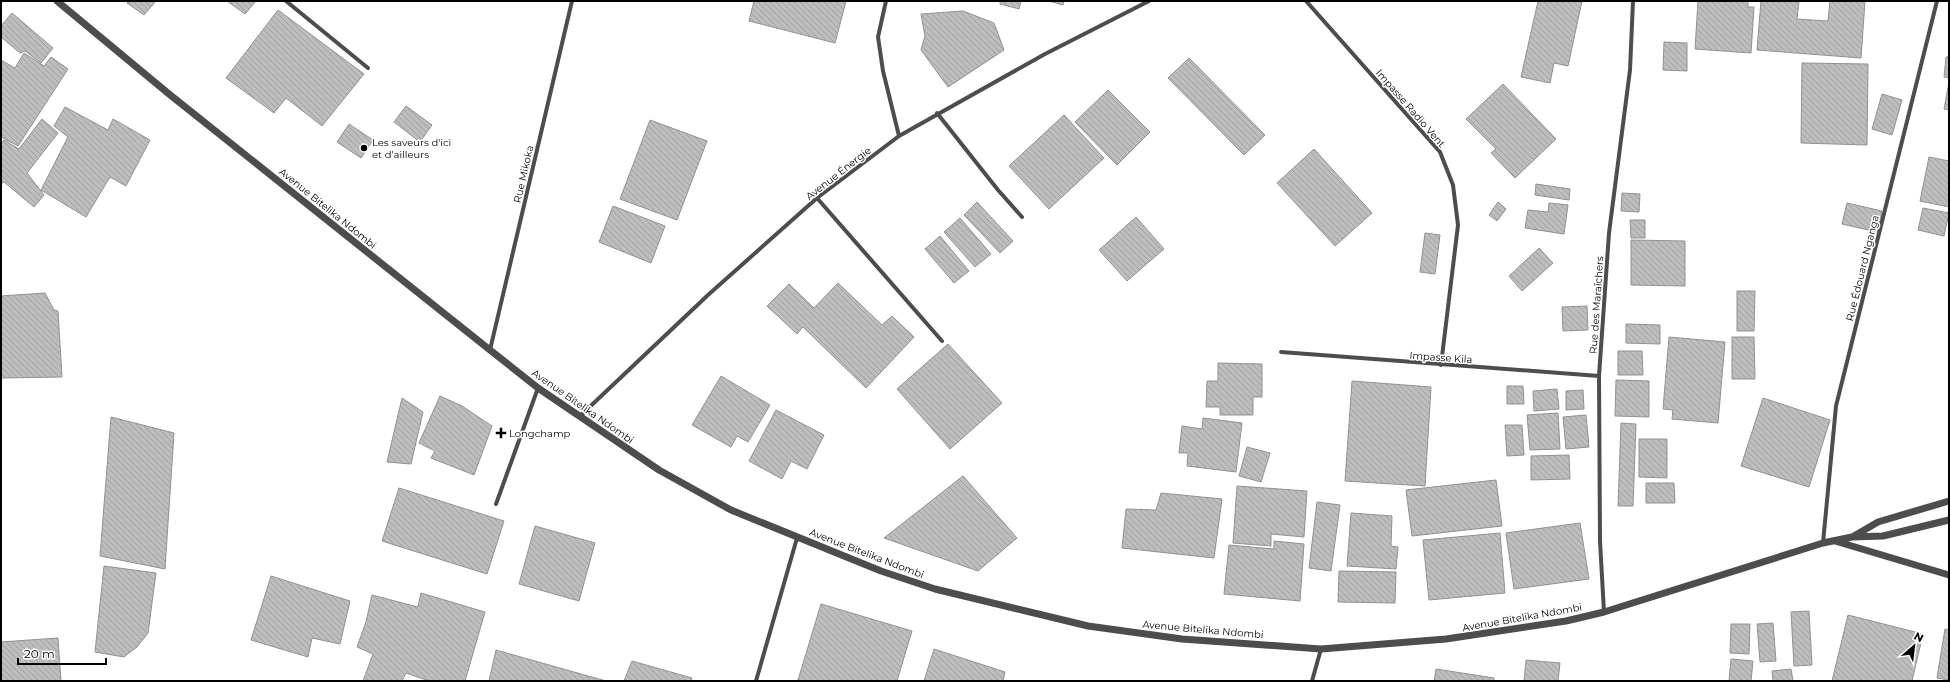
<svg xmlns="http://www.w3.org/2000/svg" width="1950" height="682" viewBox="0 0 1950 682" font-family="Montserrat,sans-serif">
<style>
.building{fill:url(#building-back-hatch);stroke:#919191}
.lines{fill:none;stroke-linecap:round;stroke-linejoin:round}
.minor{stroke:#4d4d4d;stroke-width:4}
.tertiary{stroke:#4d4d4d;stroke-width:7}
.poi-dot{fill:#000;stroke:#fff;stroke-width:1.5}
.labels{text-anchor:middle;stroke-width:3;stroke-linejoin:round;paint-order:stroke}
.street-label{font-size:10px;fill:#000;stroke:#fff}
.poi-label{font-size:10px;fill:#000;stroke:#fff;text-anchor:start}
</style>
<defs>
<pattern id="building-back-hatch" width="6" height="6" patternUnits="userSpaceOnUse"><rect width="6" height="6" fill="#bdbdbd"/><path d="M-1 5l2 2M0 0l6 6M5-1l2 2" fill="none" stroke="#a1a1a1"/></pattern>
</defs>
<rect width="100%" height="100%" fill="#fff"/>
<!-- building -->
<path class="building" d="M129 1H156L144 15 127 3Z
M227 1H256L245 14Z
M754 1H846L835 43 749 21Z
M1000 1H1021L1019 9 1000 4Z
M1049 1H1064L1063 5Z
M1538 1H1582L1568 66 1554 63 1550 83 1521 77Z
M1698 1H1748V7H1754L1751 53 1695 49Z
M1761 1H1799L1797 19 1828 21 1830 1H1865L1861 58 1757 50Z
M278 10 364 74 322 126 286 98 274 113 226 78Z
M963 11 994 23 1004 50 948 87 921 50 925 36 921 14Z
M12 13 53 48 41 63 25 51 20 53 1 37V26Z
M1664 42 1687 43V71L1663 70Z
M24 53 44 66 51 57 68 69 18 146 1 137V60L15 68Z
M1946 57H1949V78L1944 77Z
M1189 58 1265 135 1244 155 1168 78Z
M1802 63 1868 64 1867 145 1801 143Z
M1949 82V110L1944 109Z
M1503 84 1556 139 1515 178 1491 153 1496 149 1466 119Z
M1108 90 1150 132 1117 165 1075 122Z
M1882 94 1902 100 1892 135 1872 129Z
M406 106 432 125 420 142 394 122Z
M65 107 108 130 113 119 150 140 126 186 110 177 86 217 41 190 68 137 54 126Z
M1064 115 1104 158 1049 209 1009 166Z
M42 119 58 133 27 173 44 195 34 207 4 182 1 184V144L4 140 19 149Z
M650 120 707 141 677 220 620 199Z
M349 124 373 140 361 158 337 142Z
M1314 149 1372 213 1335 246 1277 183Z
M1929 157 1949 161V207L1920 201Z
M1536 184 1570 189 1569 200 1535 195Z
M1622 193 1640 194 1639 212 1621 211Z
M977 202 1013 241 1000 253 964 215Z
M1498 202 1506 209 1497 221 1489 215Z
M1549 203 1568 205 1564 234 1525 228 1528 210 1548 212Z
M1847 203 1882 211 1877 232 1842 224Z
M613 206 665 226 651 263 599 242Z
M1923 208 1949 213 1944 236 1918 230Z
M1136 217 1164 249 1127 281 1099 250Z
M960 218 991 254 975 267 944 232Z
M1630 220H1645V238H1631Z
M1425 233 1440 235 1435 274 1420 272Z
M940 236 969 271 954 283 925 249Z
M1631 240 1685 241V286L1631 285Z
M1539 248 1553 263 1522 291 1509 276Z
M838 283 882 325 892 316 914 337 866 388 803 327 797 334 767 306 789 284 814 308Z
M1737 291H1755L1754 331H1737Z
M45 293 54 310 58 311 62 377 1 378V296Z
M1587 306 1588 330 1563 331 1562 307Z
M1626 324 1660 325V344L1626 343Z
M1669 337 1725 342 1718 423 1672 419 1673 410 1663 409Z
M1732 337H1754L1755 379H1732Z
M948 344 1002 403 950 449 897 389Z
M1618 351H1642L1643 375H1618Z
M1218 363 1262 364V397H1253V415H1220V407H1206L1207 381H1218Z
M721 376 770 405 748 442 737 436 731 447 692 425Z
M1616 380 1649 381V417L1615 416Z
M1352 381 1431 387 1425 486 1345 481Z
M1507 386H1523L1524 404H1507Z
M1557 389 1559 409 1534 411 1533 391Z
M1583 390 1584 409 1566 410V391Z
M440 396 462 406 492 426 474 475 431 458 435 451 419 443Z
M402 398 423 412 411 464 387 462Z
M1763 398 1830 420 1809 487 1741 466Z
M776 410 824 435 807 469 791 461 782 479 749 461Z
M1558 413 1560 449 1530 450 1527 415Z
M1586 415 1589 447 1566 449 1563 417Z
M111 417 174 433 165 569 100 556Z
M1203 418 1242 423 1236 472 1187 466 1188 453H1179L1182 426 1202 429Z
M1621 423 1636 424 1633 506H1618Z
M1505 425H1522L1524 455 1507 456Z
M1639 439H1667V478L1639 477Z
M1247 447 1270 453 1261 482 1239 476Z
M1569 455 1570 479 1531 480V456Z
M963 476 1017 538 978 571 884 538Z
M1496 480 1502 526 1412 536 1406 490Z
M1646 483H1674L1675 503H1646Z
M1237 486 1307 491 1304 537 1271 534V546L1233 543Z
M399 488 504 521 487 574 382 541Z
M1161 493 1222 499 1214 558 1122 548 1126 509 1156 510Z
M1317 502 1340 505 1331 571 1309 568Z
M1351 513 1392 516 1391 546 1398 547 1396 569 1347 566Z
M1580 523 1589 579 1514 589 1506 533Z
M535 526 595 543 579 601 519 584Z
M1500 533 1505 593 1429 600 1423 540Z
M1274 541 1304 544 1300 601 1224 594 1229 545 1274 549Z
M104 566 156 573 148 633 137 647 124 657 95 652Z
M1339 571 1396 572 1395 603 1338 602Z
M271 576 350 601 340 644 312 638 308 657 251 640Z
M421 593 485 612 465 681H429L406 673 402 681H363L373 654 357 647 366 622 372 595 418 607Z
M821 604 912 631 897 681H803L798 680Z
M1809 611 1812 665 1794 666 1791 612Z
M1848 615 1923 634 1912 681H1832Z
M1773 623 1776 661 1760 662 1757 624Z
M1731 624H1750L1749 654 1730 653Z
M1945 629 1949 630V680L1937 678Z
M58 638 61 681H1V642Z
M934 649 1005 672 1003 681H924Z
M496 650 606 681H489Z
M1731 659 1753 661 1751 681H1729Z
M1526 660 1560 663 1558 681H1524Z
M632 661 692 678 691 681H624Z
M1436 669 1494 678V681H1434Z
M1791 669 1793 681H1773L1772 671Z"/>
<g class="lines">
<!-- minor -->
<path class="minor" d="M286 1 368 68
M886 1 878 37 883 71 899 136
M1306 1 1440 152 1453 185 1458 225 1441 365
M937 113 998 190 1022 217
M817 198 942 341
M490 350 572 1
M1281 352 1599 376
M579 417 708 295 817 198 899 136 1045 54 1149 1
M496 504 538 388
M1823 543 1836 406 1937 1
M1604 612 1600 541 1599 376 1609 233 1630 70 1633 1
M756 681 797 538
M1312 681 1321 649"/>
<!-- tertiary -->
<path class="tertiary" d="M57 1 169 94 490 350 538 388 659 470 731 510 881 571 935 589 1088 626 1182 639 1321 649 1446 639 1566 621 1604 612 1823 543 1852 537 1883 536 1949 520
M1854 536 1878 522 1949 501
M1835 541 1949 575"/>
</g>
<!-- markers -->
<g class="poi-dot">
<circle cx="364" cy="148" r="4"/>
<path d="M499 427h4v4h4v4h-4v4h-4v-4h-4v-4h4z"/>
</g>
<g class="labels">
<!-- street labels -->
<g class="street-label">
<text transform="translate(1411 108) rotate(49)" y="4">Impasse Radio Vent</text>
<text transform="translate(838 173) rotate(-38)" y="4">Avenue Énergie</text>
<text transform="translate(523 174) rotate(-77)" y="4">Rue Mikoka</text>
<text transform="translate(328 208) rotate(39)" y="4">Avenue Bitelika Ndombi</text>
<text transform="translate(1862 268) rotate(-76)" y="4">Rue Édouard Nganga</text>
<text transform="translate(1596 305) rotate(-86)" y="4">Rue des Maraîchers</text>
<text transform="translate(1441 357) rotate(4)" y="4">Impasse Kila</text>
<text transform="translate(583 406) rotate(35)" y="4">Avenue Bitelika Ndombi</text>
<text transform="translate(867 553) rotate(21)" y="4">Avenue Bitelika Ndombi</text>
<text transform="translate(1522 617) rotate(-10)" y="4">Avenue Bitelika Ndombi</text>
<text transform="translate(1203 629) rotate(5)" y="4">Avenue Bitelika Ndombi</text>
</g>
<!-- poi labels -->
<g class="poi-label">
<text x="372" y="146">Les saveurs d'ici<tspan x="372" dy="12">et d'ailleurs</tspan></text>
<text x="509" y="437">Longchamp</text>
</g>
</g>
<!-- border -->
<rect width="1950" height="682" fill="none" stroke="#000000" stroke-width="4"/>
<!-- north arrow -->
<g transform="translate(1914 646) rotate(28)" stroke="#ffffff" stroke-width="3" paint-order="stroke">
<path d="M0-3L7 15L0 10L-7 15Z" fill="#000000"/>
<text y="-6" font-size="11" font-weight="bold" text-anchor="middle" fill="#000000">N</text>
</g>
<!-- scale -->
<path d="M18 658v6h88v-6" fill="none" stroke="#000000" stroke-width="2"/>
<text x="24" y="658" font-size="12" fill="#000000" stroke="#ffffff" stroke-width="3" paint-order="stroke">20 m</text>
</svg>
